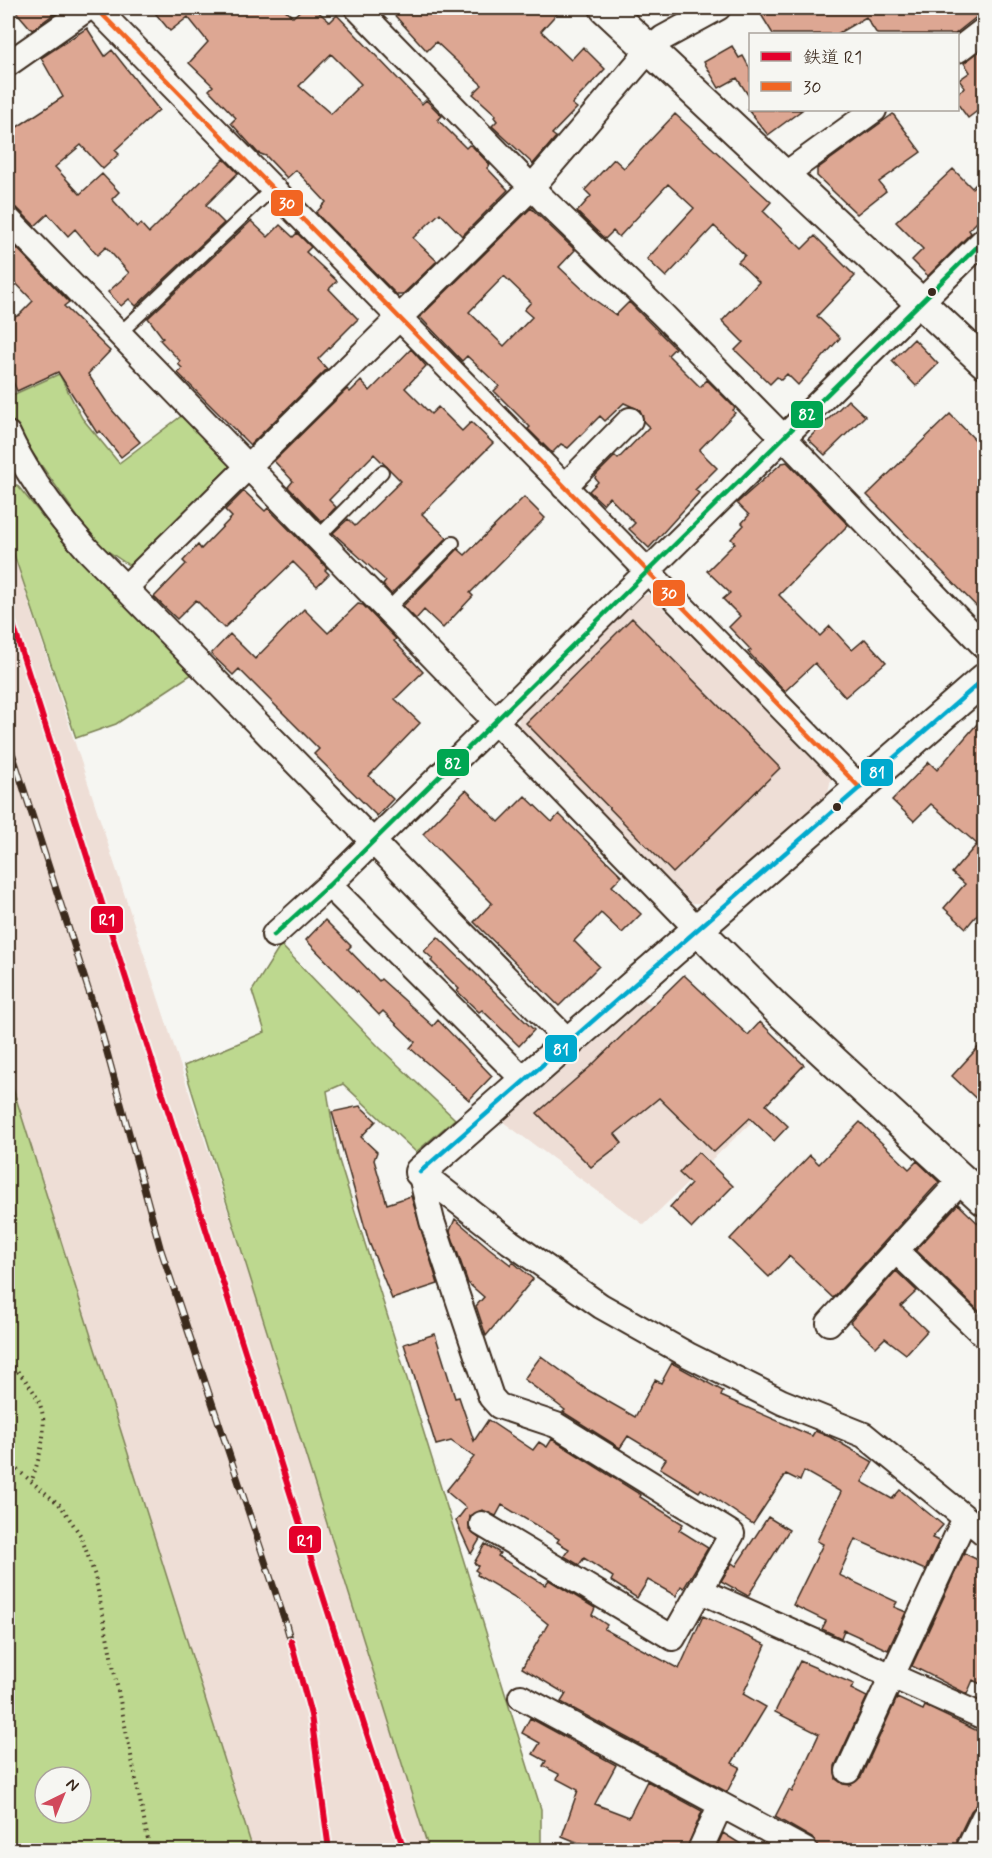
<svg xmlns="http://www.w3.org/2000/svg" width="992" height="1858" viewBox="0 0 992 1858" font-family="Mynerve,'Klee One',sans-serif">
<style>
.built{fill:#eeded6}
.green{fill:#bdd88f;stroke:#7c8156;stroke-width:1.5;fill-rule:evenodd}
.building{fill:#dda793;stroke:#3b2a1e;stroke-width:1.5;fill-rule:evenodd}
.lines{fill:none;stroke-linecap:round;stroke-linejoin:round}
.service-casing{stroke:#3b2a1e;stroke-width:16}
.minor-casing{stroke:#3b2a1e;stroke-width:28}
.tertiary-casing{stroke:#3b2a1e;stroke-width:34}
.path{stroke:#3b2a1e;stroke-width:4;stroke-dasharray:1.5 4.5;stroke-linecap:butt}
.service{stroke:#f6f6f2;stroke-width:12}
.minor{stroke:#f6f6f2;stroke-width:24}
.tertiary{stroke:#f6f6f2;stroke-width:30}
.rail-casing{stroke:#3b2a1e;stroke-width:7}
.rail{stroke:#f6f6f2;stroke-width:4.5;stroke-dasharray:14;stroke-linecap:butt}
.bus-1-casing{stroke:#f6f6f2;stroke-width:9}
.bus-2-casing{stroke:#f6f6f2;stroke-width:9}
.bus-3-casing{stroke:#f6f6f2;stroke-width:9}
.bus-1{stroke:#f26522;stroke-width:4.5}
.bus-2{stroke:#00a651;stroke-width:4.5}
.bus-3{stroke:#00a9ce;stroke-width:4.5}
.rail-1-casing{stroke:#f6f6f2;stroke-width:10}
.rail-1{stroke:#e4002b;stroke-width:6}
.bus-dot{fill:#3b2a1e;stroke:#f6f6f2;stroke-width:2}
.line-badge{stroke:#f6f6f2;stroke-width:2}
.badge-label{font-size:16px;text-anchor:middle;font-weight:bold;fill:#fff}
</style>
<rect width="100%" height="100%" fill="#f6f6f2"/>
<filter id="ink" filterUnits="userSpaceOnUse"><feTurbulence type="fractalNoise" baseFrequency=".0167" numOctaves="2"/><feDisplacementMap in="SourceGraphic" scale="12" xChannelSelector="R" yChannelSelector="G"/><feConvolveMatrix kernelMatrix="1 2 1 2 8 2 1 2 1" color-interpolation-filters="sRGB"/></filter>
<g filter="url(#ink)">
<!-- built -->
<path class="built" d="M8 538 254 1291 429 1850H253L8 1073Z
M649 594 831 778 827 798 706 903H692L518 727 519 717 642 596Z
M644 999 761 1113 644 1225 503 1122Z"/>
<!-- green -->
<path class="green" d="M59 374 82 418 119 463 184 414 228 461 230 468 130 566 96 543 15 428 8 410V397Z
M17 485 66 545 192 674 116 724 76 738 8 537V488Z
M281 945 379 1047 455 1119 416 1152 343 1084 327 1091 338 1157 541 1809V1850H429L184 1066 265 1032 252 991Z
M8 1073 253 1850H8ZM45 1777H81V1813H45Z"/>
<!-- building -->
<path class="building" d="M13 8H62L32 30Z
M151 8H283L293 17 303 8H314L330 22 337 15 422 104 426 100 442 116 438 120 466 148 469 145 472 146 490 165 487 168 508 190 462 236 440 213 413 238 437 261 402 295H397L316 213 326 202 296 170 287 178 266 156 258 153 231 123 236 118 209 90 213 86 189 63 208 42 188 17 170 31ZM331 54 361 84 331 114 299 86Z
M388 8H562L541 31 571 60 583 47 605 69 572 104 577 108 552 134 556 137 533 164 492 126 497 121 494 117 496 115 473 94 482 85 436 42 427 51Z
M757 8H984V11L955 34H877L866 17 837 34H773Z
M87 28 105 56 112 50 159 110 115 150 119 154 103 169 81 145 55 167 80 194 102 174 119 192 112 199 137 227 141 224 149 233 224 159 238 173 206 205 224 223 136 306 129 299 121 306 108 292 129 273 106 247 97 255 75 229 68 236 48 214 35 226 18 209 8 205V133L63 97 41 58Z
M732 46 739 58 743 56 750 69V98L737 78 719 88 704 62Z
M984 48V115L980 109 968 118 957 103V93L965 88 959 80 970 72 964 63Z
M748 110H802L768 135Z
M675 114 771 202 763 211 802 249 815 236 855 276 817 316 840 338 798 385 787 374 781 380 777 377 770 384 735 350 743 342 722 321 759 282 738 262 745 255 714 226 666 277 647 259 694 208 668 184 619 237 613 231 605 239 577 212 591 196 585 190 614 159 624 168Z
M893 114 921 152 879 182 886 191 857 214 817 176V169Z
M953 169 972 188 984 176V215L969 230 971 233 928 276 912 260 923 249 896 222Z
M531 208 575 250 559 267 592 298 616 315 629 302 675 348 668 355 700 387 707 380 735 408 733 410 735 413 699 450 717 468 695 490 699 493 649 548 629 529 635 523 609 497 603 504 589 491 598 482 595 478 596 475 615 456 618 459 649 427 644 422 640 410 624 403 605 421 600 416 568 448 561 444 552 453 528 429 530 427 494 391 499 386 467 356 462 361 420 317ZM504 276 531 302 524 310 532 317 504 346 469 312Z
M251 221 268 237 280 225 293 237 297 233 311 247 306 252 337 281 329 289 358 319 318 359 327 369 250 445 178 373 182 368 178 364 180 361 160 340 163 338 148 318Z
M8 239 69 302 64 306 110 351 88 374 112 410 140 442 121 457 100 431 97 433 58 372 17 391 8 370V320L19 315 33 301 8 275Z
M914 339 938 364 916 386 892 361Z
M411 349 426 366 405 388 431 414 438 407 462 431 471 422 493 443 422 514 447 538 391 594 383 585 386 581 333 533 348 519 355 526 401 481 374 454 329 500 336 507 322 522 288 487 293 481 274 461 347 389 350 392 361 381 370 391Z
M848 400 865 416 825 455 808 439Z
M950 414 984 449V614L867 495Z
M787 462 848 525 779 595 820 636 830 626 852 650 865 639 886 662 845 697 815 663 785 691 748 652 751 650 729 627 740 616 723 599 730 593 707 571 735 543 731 539 744 525 742 523 749 515 737 503 782 463Z
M244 491 265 511 268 508 327 568 325 570 329 574 317 586 293 562 224 628 196 600 177 619 154 597 186 564 183 561 198 545 201 549 232 517 225 510Z
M524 497 545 518 470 593 473 596 443 628 424 610 416 619 403 606 458 549 465 555Z
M358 604 363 605 396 639 394 641 423 672 395 699 420 723 369 776 393 799 377 816 314 754 319 749 239 669 233 675 211 654 230 634 255 659 304 609 328 633Z
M632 618 780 768 673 873 526 723Z
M984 716V906L966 928 944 908 965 884 952 873 977 844 931 804 914 821 892 800 929 762 937 770Z
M466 790 499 822 525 796 552 822 559 814 622 876 612 886 641 914 622 933 601 913 574 941 599 966 559 1006 474 922 492 903 423 834Z
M325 920 351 946 348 949 379 981 381 979 433 1026 438 1020 492 1076 469 1100 410 1048 415 1042 383 1011 379 1015 306 940Z
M438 937 534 1030 519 1046 482 1010 479 1012 457 991 459 989 431 961 433 959 424 951Z
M684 975 748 1035 760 1022 804 1065 766 1105 788 1126 774 1141 750 1118 714 1152 659 1098 615 1134 622 1143 591 1167 537 1113 591 1066Z
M984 1041V1106L952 1076Z
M360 1106 376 1121 361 1137 377 1152 374 1160 387 1204 411 1196 438 1284 392 1299 369 1242 332 1112Z
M860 1122 909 1169 917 1161 939 1182 833 1298 789 1256 769 1277 730 1239 810 1155 819 1164Z
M698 1152 733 1186 692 1228 670 1207 691 1184 679 1173Z
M958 1204 984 1229V1316L916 1250Z
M455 1219 489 1248 511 1265 513 1262 533 1279 486 1336 476 1306 484 1297 468 1283 450 1231Z
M896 1271 917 1291 901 1306 927 1331 906 1354 885 1338 876 1347 850 1322Z
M435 1334 455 1398 459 1397 474 1441 488 1420 533 1450 539 1442 547 1447 552 1439 641 1495 640 1497 683 1524 679 1530 708 1548 684 1588 681 1586 676 1596 648 1580 637 1598 611 1581 613 1577 584 1558 579 1565 564 1556 569 1549 557 1542 559 1539 502 1505 496 1516 482 1510 470 1516 469 1530 480 1539 471 1554 456 1521 466 1508 446 1491 474 1457 451 1441 436 1445 404 1344Z
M541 1356 586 1389 635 1417 655 1380 661 1383 672 1363 723 1391 721 1396 812 1436 815 1431 830 1437 873 1462 862 1482 892 1499 900 1490 943 1525 932 1538 939 1541 925 1570 855 1539 839 1575 897 1602 894 1607 906 1612 888 1650 844 1630 841 1638 822 1629 826 1621 793 1605 823 1544 817 1541 841 1492 804 1471 800 1481 786 1474 753 1524 701 1489 699 1492 660 1468 666 1459 628 1436 620 1448 563 1412 565 1410 524 1379Z
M768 1517 789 1530 748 1596 721 1581 732 1563 736 1566Z
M485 1544 500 1553 498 1556 545 1585 549 1580 595 1608 592 1615 607 1625 604 1629 679 1669 703 1616 766 1645 743 1694 766 1707 732 1763 740 1767 727 1792 561 1702 566 1694 522 1668 548 1624 513 1596 477 1575 478 1572 475 1570 478 1566 474 1563Z
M964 1553 984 1563V1686L973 1680 967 1694 912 1666Z
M800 1661 854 1684 851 1689 867 1697 835 1766 836 1779 843 1784 850 1785 861 1777 897 1698 923 1710 925 1706 984 1734V1803L977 1805 971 1811 957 1840V1851H819L812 1838 775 1817 789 1790 792 1792 819 1734 775 1712Z
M530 1718 616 1765 595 1804 629 1817 647 1781 702 1811 686 1851H599L562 1836 578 1790 557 1779 559 1774 543 1766 546 1761 533 1754 540 1743 522 1733Z
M723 1833 752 1851H715Z"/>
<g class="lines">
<!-- service casing -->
<g class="service-casing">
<path id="service" d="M119 334 273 188
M317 538 382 472
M387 610 453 543"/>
</g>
<!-- minor casing -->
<g class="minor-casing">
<path id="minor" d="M96 8 860 788
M357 8 544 200 662 314 784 438 984 646
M958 50 984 30
M8 64 88 8
M783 176 874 110
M8 219 698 930
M8 434C28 477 55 513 87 549L568 1041
M564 487 630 420
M126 587 532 187 649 50 663 38 718 8
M329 885 524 1080
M274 935 329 885 984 240
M420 1172 432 1221 491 1397 499 1406 556 1425 732 1534 673 1638 482 1524
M420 1172 510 1242 601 1306 688 1355 782 1402 864 1435 984 1533
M896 1251 984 1335
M829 1323 962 1179
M701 1591 984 1717
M521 1697 805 1850
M848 1771 965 1518
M970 1846 984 1817
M700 1850 720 1806"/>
</g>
<!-- tertiary casing -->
<g class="tertiary-casing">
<path id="tertiary" d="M605 8 984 362
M698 930 776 1008 984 1200
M420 1172 984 679"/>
</g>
<!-- path -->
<path class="path" d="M9 1363C52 1403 49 1428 32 1480
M8 1462 61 1506 81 1536 95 1576 150 1850"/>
<!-- service -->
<use href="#service" class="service"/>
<!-- minor -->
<use href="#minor" class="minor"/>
<!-- tertiary -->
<use href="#tertiary" class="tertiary"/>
<!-- rail casing -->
<g class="rail-casing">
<path id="rail" d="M8 740 99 1023 160 1247 286 1624 311 1715 329 1850"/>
</g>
<!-- rail -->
<use href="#rail" class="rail"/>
<!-- bus-1 casing -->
<g class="bus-1-casing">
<path id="bus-1" d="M96 8 860 788"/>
</g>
<!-- bus-2 casing -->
<g class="bus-2-casing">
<path id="bus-2" d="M274 935 329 885 984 240"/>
</g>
<!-- bus-3 casing -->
<g class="bus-3-casing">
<path id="bus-3" d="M420 1172 984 679"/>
</g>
<!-- bus-1 -->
<use href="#bus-1" class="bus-1"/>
<!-- bus-2 -->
<use href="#bus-2" class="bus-2"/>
<!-- bus-3 -->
<use href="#bus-3" class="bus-3"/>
<!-- rail-1 casing -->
<g class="rail-1-casing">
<path id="rail-1" d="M8 609 404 1850
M291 1641 311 1715 329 1850"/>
</g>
<!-- rail-1 -->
<use href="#rail-1" class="rail-1"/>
</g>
</g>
<!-- markers -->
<g class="bus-dot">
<circle cx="932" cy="292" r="5"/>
<circle cx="837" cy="807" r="5"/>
</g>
<g class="line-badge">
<rect x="270" y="189" width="34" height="28" rx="6" fill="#f26522"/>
<rect x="790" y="400" width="34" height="29" rx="6" fill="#00a651"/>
<rect x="652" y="579" width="34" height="28" rx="6" fill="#f26522"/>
<rect x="436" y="748" width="34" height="29" rx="6" fill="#00a651"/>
<rect x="860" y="758" width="34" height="29" rx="6" fill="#00a9ce"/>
<rect x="90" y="905" width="34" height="29" rx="6" fill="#e4002b"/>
<rect x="544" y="1034" width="34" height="29" rx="6" fill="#00a9ce"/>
<rect x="288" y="1525" width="34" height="29" rx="6" fill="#e4002b"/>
</g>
<g class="badge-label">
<text x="287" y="209">30</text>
<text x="807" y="420">82</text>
<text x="669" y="599">30</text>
<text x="453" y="769">82</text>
<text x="877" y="778">81</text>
<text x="107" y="925">R1</text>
<text x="561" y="1055">81</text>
<text x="305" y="1546">R1</text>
</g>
<!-- margin -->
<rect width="992" height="1858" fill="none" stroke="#f6f6f2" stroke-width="30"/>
<rect x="15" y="15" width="962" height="1828" fill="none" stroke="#3b2a1e" stroke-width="2" filter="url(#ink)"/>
<!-- legend -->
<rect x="749" y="33" width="210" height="78" fill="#f6f6f2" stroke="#aba49d" stroke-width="1.5"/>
<rect x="761" y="52" width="30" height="9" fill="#e4002b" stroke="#aba49d" stroke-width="1.5"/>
<text x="803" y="63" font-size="18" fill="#3b2a1e">鉄道 R1</text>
<rect x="761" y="82" width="30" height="9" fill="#f26522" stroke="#aba49d" stroke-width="1.5"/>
<text x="803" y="93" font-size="18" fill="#3b2a1e">30</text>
<!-- north arrow -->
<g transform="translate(63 1795) rotate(43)"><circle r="28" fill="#f6f6f2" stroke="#aba49d" stroke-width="1.5"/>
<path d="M0-4.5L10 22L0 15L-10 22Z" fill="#d1495b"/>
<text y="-9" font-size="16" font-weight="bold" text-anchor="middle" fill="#3b2a1e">N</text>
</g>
</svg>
